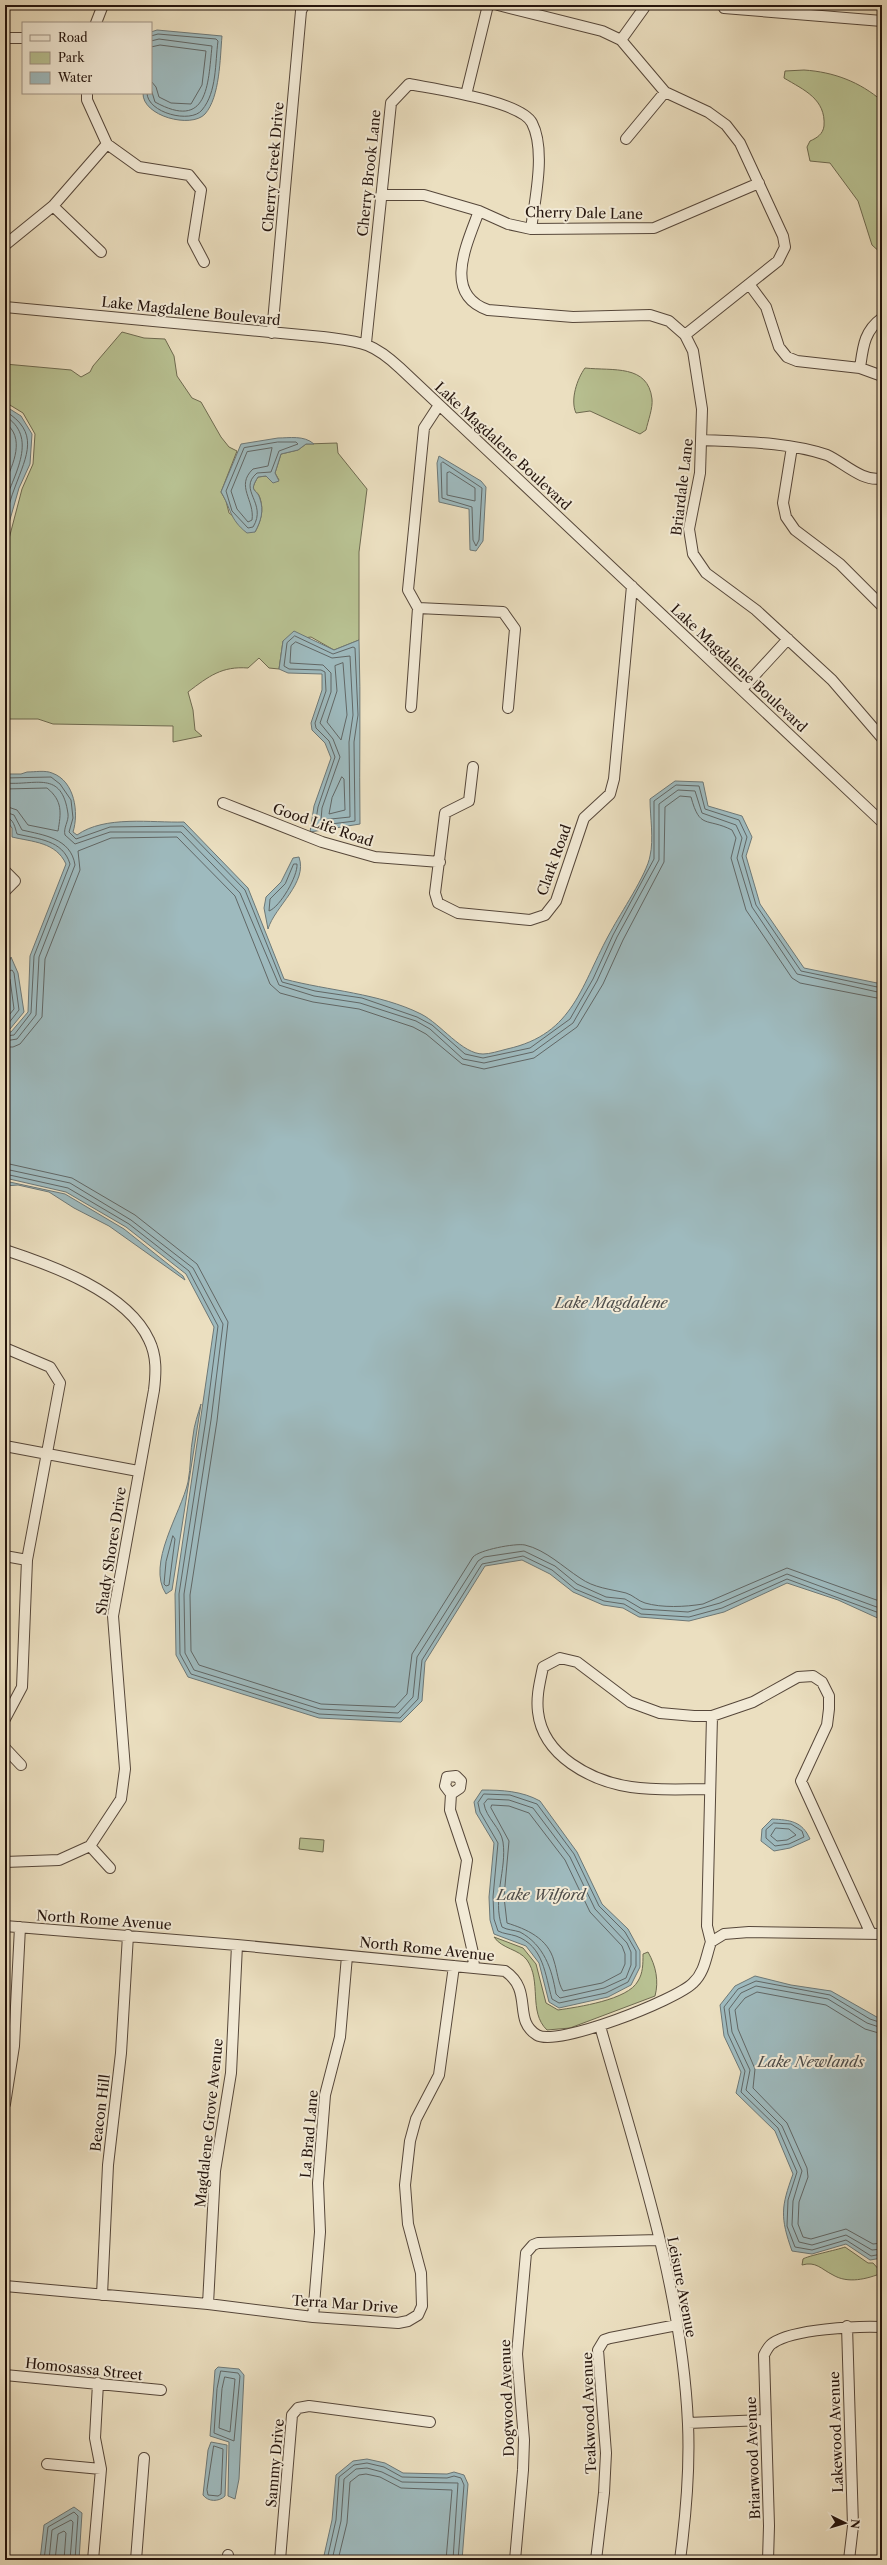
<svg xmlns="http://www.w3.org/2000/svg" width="887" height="2565" viewBox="0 0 887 2565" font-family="'Libre Caslon Text',serif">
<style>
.green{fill:#b8c192;stroke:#6e6a50}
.water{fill:#9ebabe;stroke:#6d7877}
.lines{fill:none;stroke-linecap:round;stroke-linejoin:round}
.shore{stroke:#616766;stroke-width:1}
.minor-casing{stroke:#56473a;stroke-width:12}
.minor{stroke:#f2ead6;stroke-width:10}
.labels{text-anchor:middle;stroke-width:4;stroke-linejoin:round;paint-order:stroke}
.street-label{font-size:14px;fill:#24140d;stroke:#f2ead6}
.water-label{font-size:15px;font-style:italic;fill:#4f4e4b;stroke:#f2ead6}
</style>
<rect width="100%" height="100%" fill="#ebdfc0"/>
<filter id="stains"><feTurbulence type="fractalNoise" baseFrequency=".005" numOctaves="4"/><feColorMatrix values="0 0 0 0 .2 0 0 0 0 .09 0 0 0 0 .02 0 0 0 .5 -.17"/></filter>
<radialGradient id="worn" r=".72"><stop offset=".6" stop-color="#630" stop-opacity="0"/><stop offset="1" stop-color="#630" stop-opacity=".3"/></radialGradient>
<!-- green -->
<path class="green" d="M804 70C834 72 860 82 882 101V254L872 245 858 201 830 163 810 161 807 147 810 141C817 138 823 134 824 126 826 99 804 90 784 78L785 71Z
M122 332 144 338 165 339 174 356 177 376 192 398 201 402 221 437 229 447 237 451 221 492 226 501 229 513 255 532C261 521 264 510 260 498 257 488 248 493 258 477L266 476 279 480 275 473 281 454 298 450 306 444 337 443 338 453 367 489 359 552V640L334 650 311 637 283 641 279 669 269 668 259 658 248 668C222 666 209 676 188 692L193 710 195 730 202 736 173 742V726L53 724 38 719H5V554L22 489 33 464 35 434 23 413 5 402V364L71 370 81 377 90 372 93 366Z
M585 368C613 371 648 364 652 399 653 408 648 421 646 430L640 434 590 411 576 413C570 400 577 379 585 368Z
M300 1838 324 1840 323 1852 299 1849Z
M494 1937 523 1948 536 1964 546 2003 558 2010C578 2007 628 2000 638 1981 643 1973 643 1964 643 1954L648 1952C656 1966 659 1981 655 1996L570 2028 547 2030C528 2012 542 1981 527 1960 519 1949 502 1949 494 1937Z
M845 2247 868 2263H873L882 2273C867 2279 848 2284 833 2275 821 2269 816 2261 802 2265L803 2259C807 2256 837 2250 845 2247Z"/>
<!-- water -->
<path class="water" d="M157 30 222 36C220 58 220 97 205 114 191 129 142 116 143 93H151V32Z
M5 406 21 416 32 434 30 464 19 488 5 537Z
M278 438C289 438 304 435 314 444H306L298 450 281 454 275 473 279 481 273 483 266 476 258 477C248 493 257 488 260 499 264 511 261 521 255 532L247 533C229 519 231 508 221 492L241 444Z
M439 456 481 481 486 487 483 541 476 551 470 550 469 509 439 502 437 463Z
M294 631 334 650 359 640C361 702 359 762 360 824L310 832 314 806 331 758 325 743 312 730 311 723 322 690V674L288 673 279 669 283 641Z
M27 772C35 772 45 770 52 773 75 781 79 813 73 832L77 835C105 815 152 823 184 822L248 888 284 979C329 991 379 993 421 1014 441 1024 462 1054 483 1054 490 1054 499 1051 507 1049 575 1034 581 984 611 931 620 914 647 874 650 856 654 839 650 817 650 799L675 781 703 782 708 806 742 816 752 837 746 856 760 904 804 968 882 984V1620L838 1600 787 1583 724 1612 689 1621 639 1617 623 1608 603 1605 573 1592 550 1574 522 1560 485 1566 425 1662 422 1701 401 1722 319 1718 188 1677 176 1655 175 1594 214 1327 186 1274 126 1227 66 1192 5 1178V1032H11L28 1012 30 956 66 864C56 842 33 842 12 837V828L5 819V774H21Z
M299 857C308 883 275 906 268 929L264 908 266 897 281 882 293 858Z
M11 957 18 973 24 1012 10 1029H5C5 1004 2 980 11 957Z
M5 1181 65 1194 124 1229 183 1276 185 1280 109 1226 74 1208 49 1192 18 1185 5 1186Z
M201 1404 172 1590 166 1594C146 1564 181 1513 188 1482 191 1467 190 1451 193 1436 194 1425 198 1414 201 1404Z
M482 1790C502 1790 522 1791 540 1801L577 1852 602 1904 628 1929 640 1951V1967L631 1985 608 1997 559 2008 549 2002 539 1963 526 1946 494 1934 490 1920 489 1897 494 1843 476 1813 474 1802Z
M772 1819C790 1820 802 1821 810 1839L790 1848 774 1851 761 1841 762 1829Z
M755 1976 791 1985 831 1991 882 2020V2258L870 2260 846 2244 812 2254 792 2251C780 2217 781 2207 793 2174L775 2131 736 2093 741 2072 724 2036 720 2005 735 1986Z
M218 2367 239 2369 244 2375 239 2479 235 2499 228 2496 229 2442 210 2436 215 2370Z
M211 2442 227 2445 225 2496C219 2502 208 2502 203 2495L208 2450Z
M367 2459 385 2463 403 2473 447 2474 454 2472 464 2475 468 2484 462 2560H323L332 2520 336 2475 353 2461Z
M74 2507 82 2513 79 2560H40L44 2525Z"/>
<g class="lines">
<!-- shore -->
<path class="shore" d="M151 41 159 39 212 46C208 85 208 131 155 102L151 89
M151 47 160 45 206 51 202 85 191 104 171 103 159 97 156 87 151 81
M147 93C147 113 191 124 202 110 217 92 215 63 218 41L216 39 158 34 151 36
M5 411C40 432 27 455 15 487 11 497 8 509 5 520
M5 416C39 437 14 474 5 502
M5 423C26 437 13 465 5 482
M278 442H296L298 444 279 451 271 472 257 473C237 490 268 503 253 527L248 528 232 511 226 491 244 448Z
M272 448 268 466 253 469C235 486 255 500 252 520L248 522 237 509 231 491 247 452Z
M443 462 482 488 479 540 476 546 473 540 472 507 442 498 441 464Z
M450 472 475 488V501L447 495V473Z
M295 636 333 654 353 647 355 648 358 715 354 742 355 821 315 826 318 807 335 757 329 741 316 728 315 723 326 691 325 672 321 670 289 669 284 666 287 643Z
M296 642 332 658 350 656 353 715 349 742 350 817 321 820 322 808 340 757 333 739 320 723 331 692V673L323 665 290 663 291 646Z
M343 663 347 715 341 740 327 722 337 691 335 666Z
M342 777 344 779 345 810 329 814 332 798Z
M5 778 51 777 60 784 71 800 73 818 69 832 76 839 110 827 183 826 245 890 282 982 315 991 362 998 417 1017 432 1025 465 1054 483 1058 530 1048 570 1019 593 979 613 935 654 859V801L676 785 699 786 705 809 739 820 747 837 742 856 756 905 801 971 882 988
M5 783C35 786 62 769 68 814 69 821 63 828 65 835L75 844 110 832H181L240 893 279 985 314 996 360 1003 416 1021 430 1029 463 1059 484 1063 533 1052 573 1023 597 981 617 937 659 860V804L678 790 695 791 702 813 736 825 742 838 737 858 752 907 797 974 882 993
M5 789 47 788C63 801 61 813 58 831L28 825 17 810 5 806
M5 812 14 815 22 830C43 835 71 838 75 865L39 957 36 1015 17 1039 5 1041
M5 817C14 818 15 828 17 834 38 839 63 840 70 864L34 956 31 1013 14 1035 5 1036
M294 864H297C298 876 280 907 269 911L270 899 285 884Z
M5 973 12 970 14 973 19 1010 8 1024 5 1025
M5 978 10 979 14 1009 5 1020
M5 1047H13L20 1044 42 1017 45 959 80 870 78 851 111 838 177 837 235 896 270 984 280 993 313 1002 359 1009 413 1027 426 1034 462 1064 484 1069 534 1058 577 1027 603 984 623 940 664 862 665 807 680 796 691 797C700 830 706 817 732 830L736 838 731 858 746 910 792 978 800 983 882 999
M5 1163 72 1178 135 1215 197 1264 228 1322 217 1421 190 1595 191 1651 199 1665 321 1704 395 1707 407 1694 412 1654 473 1557C479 1550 515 1543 525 1545 546 1550 563 1567 580 1578 594 1588 610 1589 626 1593 633 1595 638 1601 645 1603 662 1608 685 1607 703 1604L787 1568 882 1602
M5 1169 70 1183 131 1220 193 1268 223 1324 211 1420 184 1594 185 1653 194 1670 320 1709 398 1713 413 1697 417 1657 478 1561 484 1557 524 1551 555 1566 577 1584 606 1597 625 1599 642 1609 688 1612 720 1603 787 1574 882 1609
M5 1174 68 1188 129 1224 189 1271 218 1326 206 1419 179 1594 180 1654 191 1674 319 1714 400 1718 418 1699 422 1660 482 1564 523 1556 552 1570 575 1589 604 1601 624 1604 641 1614 689 1617 722 1608 787 1579 882 1614
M173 1536 175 1539 169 1585 166 1586 164 1584 166 1562Z
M484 1794 510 1795 537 1804 574 1854 599 1906 625 1932 636 1951V1966L628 1982 606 1993 559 2003 552 1999C545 1975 544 1946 516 1936 510 1934 504 1934 498 1931L494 1919 493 1897 498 1843 480 1812 478 1803Z
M488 1799 509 1800 533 1808 570 1857 595 1909 627 1943 631 1952V1965L626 1978 604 1988 560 1998 556 1994C552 1969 544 1945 520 1932 514 1930 507 1930 502 1927 492 1898 507 1870 503 1842 501 1828 486 1818 484 1804Z
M492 1805 509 1806 529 1813 565 1860 590 1912 622 1946 625 1954V1964L621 1973 602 1983 563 1991C558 1983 557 1970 554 1961 548 1938 526 1929 507 1923L504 1897 509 1841 491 1808Z
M774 1823 791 1824 802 1831 804 1837 789 1844 775 1846 766 1838V1830Z
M776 1828 789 1829 796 1835 787 1840 777 1841 771 1836Z
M882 2023 870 2019 830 1995 756 1981 738 1989 724 2007 728 2034 745 2071 741 2092 778 2128 797 2172 788 2200 787 2226 795 2247 812 2250 846 2240 871 2256 882 2254
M882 2028 867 2023 828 1999 756 1986 741 1993 729 2009 732 2032 750 2070 746 2090 782 2126 802 2171 793 2201 792 2225 799 2242 812 2245 846 2235 872 2250 882 2249
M882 2034 865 2029 826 2005 757 1992 745 1998 735 2010 738 2029 755 2069 753 2088 787 2123 807 2168 808 2177 799 2202 798 2224 803 2237 811 2239 846 2229 873 2244 882 2243
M221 2371 238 2373 240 2376 234 2441 214 2433 217 2389Z
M225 2377 235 2379 230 2432 219 2428 222 2389Z
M214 2446 223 2449 221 2494 218 2496 208 2495 207 2490Z
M44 2560 48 2527 74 2512 78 2516 75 2560
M49 2560 52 2530 71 2520 73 2522 70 2560
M55 2560 58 2534 64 2531 66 2533 64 2560
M327 2560 336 2520 339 2477 354 2465 367 2463 384 2467 402 2477 447 2478 454 2476 461 2478 464 2485 458 2560
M332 2560 341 2521 344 2479 356 2469 367 2468 382 2472 402 2482 458 2483 453 2560
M338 2560 347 2523 350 2482 359 2475 366 2474 380 2477 401 2488 452 2490 446 2560"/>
<!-- minor casing -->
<g class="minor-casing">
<path id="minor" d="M498 5 602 31 621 40 665 92 708 112 726 125 740 143 783 236 785 247 778 261 685 335
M724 8 882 21
M96 23 103 5
M5 38H23
M621 40 644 8
M87 93V100L107 144 139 167 189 175 201 190 193 241 204 262
M466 95 488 5
M626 139 665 92
M381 195H424L479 211 508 224 531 229 654 228 759 183
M53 206 101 252
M479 211C467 244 442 294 488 310L573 317 650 315 669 321 685 335 693 351 702 409 700 473 689 529 693 554 706 573 756 610 832 680 882 738
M5 245 53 206 107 144
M749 284 766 307 779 347 787 357 797 361 860 368 882 376
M5 307 323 337C360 342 371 341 400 368L882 822
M272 333 301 11 304 5
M366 343 391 103 409 84C434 89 521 101 532 123 546 150 535 199 531 229
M860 368C863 347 864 331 882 318
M439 405 424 428 408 590 418 608 503 612 515 629 508 708
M703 440C743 442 788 442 827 455 843 462 863 483 882 478
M792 447 783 503 786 517 795 530 840 564 882 606
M742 689 788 639
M411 707 418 608
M473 767 469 801 445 813 435 893 438 903 458 913 530 920 545 915 556 901 584 818 610 794 614 779 632 586
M223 803 322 842 375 857 440 862
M5 871 15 881 5 891
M5 1250C51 1265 127 1292 149 1340 157 1356 156 1373 154 1390L113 1616 125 1769 121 1799 90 1846 59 1860 5 1862
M5 1348 50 1367 60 1383 27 1560 22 1687 5 1719
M5 1446 138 1471
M5 1556 27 1560
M5 1748 21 1765
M710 1789C684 1789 657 1791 631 1787 591 1781 543 1756 538 1712 536 1696 540 1682 543 1667L560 1658 577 1662 630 1702 660 1713 694 1716H712L753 1702 798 1677 813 1676 822 1682 829 1696V1709L827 1725 801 1781 871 1934
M451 1794 445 1786 447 1777 456 1776 461 1781 460 1788 451 1794 450 1810 467 1860 461 1900 473 1953 474 1968
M90 1846 110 1868
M5 1926 237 1945 505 1971C534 1991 512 2020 537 2035 557 2047 676 2000 693 1983 705 1972 706 1956 711 1942L724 1934 749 1932 882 1934
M711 1942 707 1926 712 1716
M600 2026C637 2156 682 2288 688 2424 690 2470 686 2515 680 2560
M5 2104 14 2046 20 1927
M5 2286 208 2304 313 2317 398 2323 408 2321 418 2315 422 2306 421 2273 408 2224 405 2185 410 2141 416 2119 439 2075 454 1966
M102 2295 108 2165 121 2053 128 1935
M208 2304 215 2171 231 2073 237 1945
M313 2317 320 2232 318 2183 325 2095 340 2037 347 1956
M847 2326 853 2526 849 2560
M5 2375 161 2390
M688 2423 765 2420
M47 2464 101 2469
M228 2555 229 2560
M93 2560 101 2469 95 2438 98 2383
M136 2560 144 2458
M280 2560 292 2415 298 2408 309 2406 430 2422
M515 2560 523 2470 524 2440 517 2354 526 2253 533 2245 538 2243 659 2240
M596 2560 604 2493 606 2453 598 2350 604 2340 610 2338 677 2325
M768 2560 769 2526 764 2355C766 2351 769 2345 773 2343 793 2329 857 2326 882 2327"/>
</g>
<!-- minor -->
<use href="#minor" class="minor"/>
</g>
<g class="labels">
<!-- street labels -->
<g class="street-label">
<text transform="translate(273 167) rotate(-85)" y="5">Cherry Creek Drive</text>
<text transform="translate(369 173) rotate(-84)" y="5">Cherry Brook Lane</text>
<text transform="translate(584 213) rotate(1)" y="5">Cherry Dale Lane</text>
<text transform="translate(191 311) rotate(6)" y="5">Lake Magdalene Boulevard</text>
<text transform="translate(503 446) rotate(43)" y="5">Lake Magdalene Boulevard</text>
<text transform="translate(682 487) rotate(-83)" y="5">Briardale Lane</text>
<text transform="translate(739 668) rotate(43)" y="5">Lake Magdalene Boulevard</text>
<text transform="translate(323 825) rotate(19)" y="5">Good Life Road</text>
<text transform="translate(554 860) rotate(-70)" y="5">Clark Road</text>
<text transform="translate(111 1551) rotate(-81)" y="5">Shady Shores Drive</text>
<text transform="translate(104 1920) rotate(4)" y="5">North Rome Avenue</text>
<text transform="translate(427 1949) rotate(6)" y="5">North Rome Avenue</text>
<text transform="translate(100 2113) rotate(-83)" y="5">Beacon Hill</text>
<text transform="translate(209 2123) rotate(-84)" y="5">Magdalene Grove Avenue</text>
<text transform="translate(309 2134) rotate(-85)" y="5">La Brad Lane</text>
<text transform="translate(682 2287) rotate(79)" y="5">Leisure Avenue</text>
<text transform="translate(345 2304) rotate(4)" y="5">Terra Mar Drive</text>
<text transform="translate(84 2369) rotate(6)" y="5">Homosassa Street</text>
<text transform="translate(507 2398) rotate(-92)" y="5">Dogwood Avenue</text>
<text transform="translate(589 2413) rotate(-92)" y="5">Teakwood Avenue</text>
<text transform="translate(836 2432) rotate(-92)" y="5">Lakewood Avenue</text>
<text transform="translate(753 2458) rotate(-92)" y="5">Briarwood Avenue</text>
<text transform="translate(275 2463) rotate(-85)" y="5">Sammy Drive</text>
</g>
<!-- water labels -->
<g class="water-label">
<text x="611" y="1308">Lake Magdalene</text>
<text x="541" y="1900">Lake Wilford</text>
<text x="811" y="2067">Lake Newlands</text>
</g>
</g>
<!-- margin -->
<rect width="887" height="2565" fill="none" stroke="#ebdfc0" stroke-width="20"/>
<rect x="6" y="6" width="875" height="2553" fill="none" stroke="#24140d" stroke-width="2"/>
<rect x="10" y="10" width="867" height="2545" fill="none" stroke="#24140d"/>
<!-- legend -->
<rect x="22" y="22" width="130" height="72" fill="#f2ead6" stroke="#a09486"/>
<rect x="30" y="35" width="20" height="6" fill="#f2ead6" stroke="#a09486"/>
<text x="58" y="42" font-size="12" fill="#24140d">Road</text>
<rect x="30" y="52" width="20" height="12" fill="#b8c192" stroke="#a09486"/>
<text x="58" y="62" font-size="12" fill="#24140d">Park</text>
<rect x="30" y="72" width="20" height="12" fill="#9ebabe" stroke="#a09486"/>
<text x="58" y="82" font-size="12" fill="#24140d">Water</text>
<!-- north arrow -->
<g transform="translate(845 2523) rotate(95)" stroke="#f2ead6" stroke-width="3" paint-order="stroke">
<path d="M0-3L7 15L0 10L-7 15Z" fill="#24140d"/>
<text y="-6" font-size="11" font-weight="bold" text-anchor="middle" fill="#24140d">N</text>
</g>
<rect width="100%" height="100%" filter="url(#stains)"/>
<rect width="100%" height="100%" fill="url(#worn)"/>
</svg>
